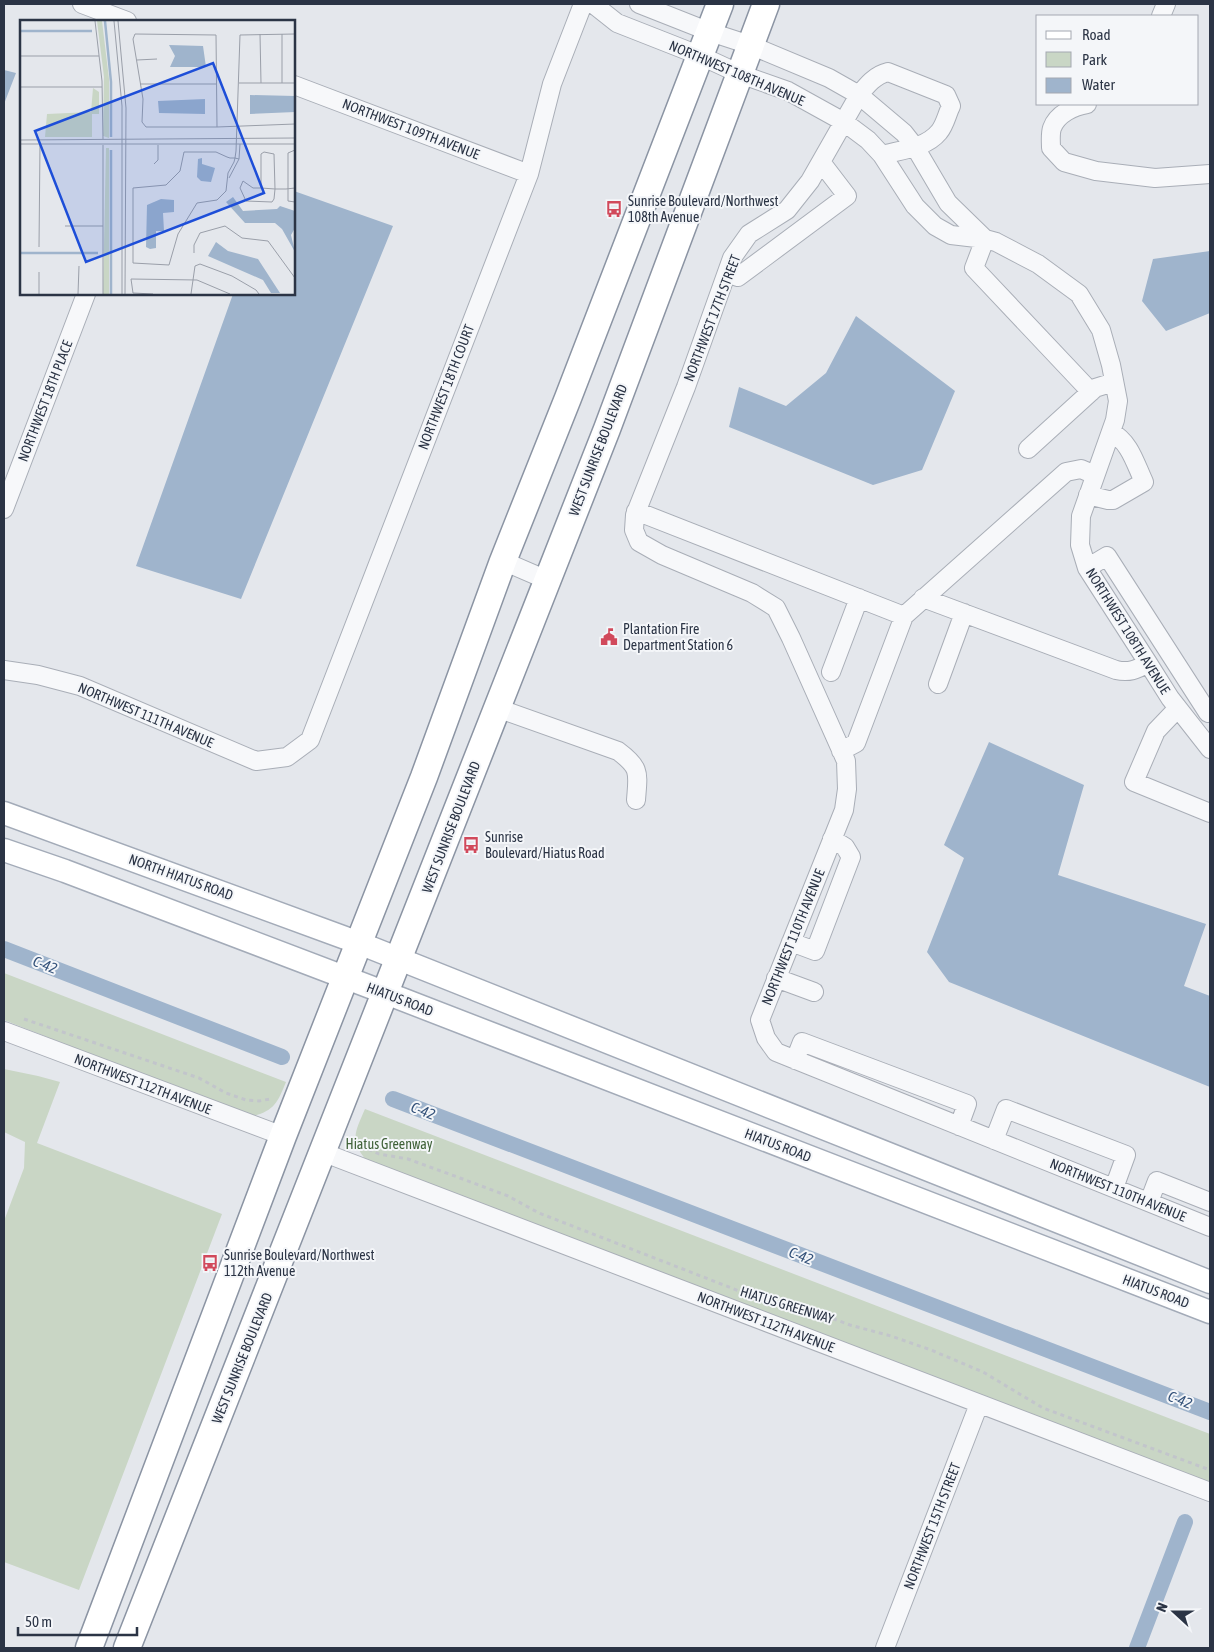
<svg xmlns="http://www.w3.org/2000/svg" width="1214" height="1652" viewBox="0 0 1214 1652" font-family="'Asap Condensed',sans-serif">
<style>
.green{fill:#c9d6c5}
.water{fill:#9fb4cc}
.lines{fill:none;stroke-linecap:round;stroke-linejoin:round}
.canal{stroke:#9fb4cc;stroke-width:16}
.minor-casing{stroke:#a9aeb7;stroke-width:20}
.major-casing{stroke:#a3abb8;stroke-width:25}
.highway-casing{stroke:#8b94a3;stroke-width:29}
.path{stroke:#c2c5cb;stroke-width:3;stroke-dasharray:4 4;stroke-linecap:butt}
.minor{stroke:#f7f8fa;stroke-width:18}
.major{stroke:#fff;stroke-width:22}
.highway{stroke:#fff;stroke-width:26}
.labels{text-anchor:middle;stroke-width:4;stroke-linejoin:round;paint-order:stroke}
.street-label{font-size:14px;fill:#2b3445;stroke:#f4f6f9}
.poi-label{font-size:14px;fill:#2b3445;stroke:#f4f6f9;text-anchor:start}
.park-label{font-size:14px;fill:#3f6138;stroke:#f4f6f9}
.water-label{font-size:15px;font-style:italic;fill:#34527a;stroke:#f4f6f9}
.inset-river{fill:none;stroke:#9fb4cc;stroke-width:2.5}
.inset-road{fill:none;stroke:#9a9fa9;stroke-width:1}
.view{fill:#1d4ed8;fill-opacity:0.15;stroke:#1d4ed8;stroke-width:2.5}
.inset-edge{fill:none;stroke:#2b3445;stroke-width:2.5}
</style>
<rect width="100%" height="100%" fill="#e4e7ec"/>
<!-- green -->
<path class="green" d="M4 973 286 1082C277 1104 274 1111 250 1117L4 1020Z
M4 1069 38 1076 60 1082 37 1143 222 1214 79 1590 4 1562V1221L24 1168 25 1142 4 1132Z
M365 1109 1210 1434V1485L368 1162C349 1141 355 1132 365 1109Z"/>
<!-- water -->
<path class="water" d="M4 70 16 73 4 104Z
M294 191 393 226 241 599 136 566 233 294H294Z
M1210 251V313L1166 331 1142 301 1153 259Z
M856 316 955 391 922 470 873 485 729 427 739 387 786 406 826 373Z
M989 742 1084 785 1058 875 1206 924 1184 986 1210 996V1087L949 982 927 952 964 858 944 845Z"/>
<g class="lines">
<!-- canal -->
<path class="canal" d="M4 949 282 1057
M393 1099 1210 1412
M1137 1648 1185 1522"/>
<!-- minor casing -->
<g class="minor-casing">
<path id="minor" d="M82 4 127 21
M593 4 617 23 701 56 740 74 788 91 844 122 868 140 882 155 915 206 935 226 951 235 985 239 996 242 1038 264 1079 294 1101 330 1111 365 1118 401 1115 420 1081 516 1080 545 1087 568 1148 663 1170 698 1210 749
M639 4 710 32 750 45 829 78 859 95 904 133 915 147 948 203 985 239
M1161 16 1166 4
M294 85 529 174
M1087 104C1074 106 1057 114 1052 128 1050 134 1051 142 1051 148L1064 162 1096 171 1155 178 1210 174
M882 155C901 150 926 148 939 132 945 125 947 114 951 106L946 95 888 72C875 75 867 85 859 95L810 181 787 210 749 234 732 258 686 387 635 515 634 530 639 542 662 555 752 593 776 608 791 638 846 761 847 789 844 810 760 1020 766 1038 776 1052 1210 1227
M985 239 974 268 1091 392
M727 273 738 277 847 196 821 162
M1028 449 1095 388 1114 382
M1088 495 1108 500H1113L1144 482C1135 463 1130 442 1111 432
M4 509 86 294
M636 511 904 616 856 743 841 751
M503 561 547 580
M1087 568 1107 556 1208 713
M923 598 1116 670C1129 673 1136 670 1148 663
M904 616 1066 472 1081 469 1095 475
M4 670 38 675 80 686 256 761 287 757 310 740 529 174 552 84 583 4
M831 672 859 598
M938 684 964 613
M497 708 618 751C641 768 638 773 636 800
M1178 708 1156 731 1134 782 1210 813
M791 942 815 951 851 857 845 847 832 839
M776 978 814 992
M4 1031 283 1136
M795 1060 802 1042 967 1104 959 1126
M994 1140 1006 1109 1126 1155 1114 1188
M322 1152 1210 1492
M1149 1202 1157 1181 1210 1202
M885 1648 979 1404"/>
</g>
<!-- major casing -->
<g class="major-casing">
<path id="major" d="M4 813 359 943 1210 1282
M4 850 65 871 386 993 1210 1312"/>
</g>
<!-- highway casing -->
<g class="highway-casing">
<path id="highway" d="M89 1648 283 1136 424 777 503 561 568 398 720 4
M127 1648 607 429 766 4"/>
</g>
<!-- path -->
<path class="path" d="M24 1019 199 1078 226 1093 246 1100 259 1101 270 1099
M361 1146 379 1154 408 1159 460 1178 508 1196 539 1213 752 1296 802 1307 850 1325 891 1336 931 1350 983 1372 1043 1408 1210 1470"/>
<!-- minor -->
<use href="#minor" class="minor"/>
<!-- major -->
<use href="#major" class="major"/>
<!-- highway -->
<use href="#highway" class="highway"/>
</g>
<!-- icons -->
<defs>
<g id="bus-bare" transform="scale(1.35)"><path d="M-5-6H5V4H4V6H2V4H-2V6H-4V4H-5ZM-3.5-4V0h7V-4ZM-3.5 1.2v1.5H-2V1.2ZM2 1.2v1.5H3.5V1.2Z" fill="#d1495b" stroke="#f4f6f9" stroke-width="2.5" paint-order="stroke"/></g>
<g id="civic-bare" transform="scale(1.35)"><path d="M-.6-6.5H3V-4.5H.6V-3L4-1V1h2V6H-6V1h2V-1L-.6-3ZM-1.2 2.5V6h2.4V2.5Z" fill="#d1495b" stroke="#f4f6f9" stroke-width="2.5" paint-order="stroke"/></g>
</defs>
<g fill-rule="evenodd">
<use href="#bus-bare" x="614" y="209"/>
<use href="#civic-bare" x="609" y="637"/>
<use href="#bus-bare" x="471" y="845"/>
<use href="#bus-bare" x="210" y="1263"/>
</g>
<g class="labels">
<!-- street labels -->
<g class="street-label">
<text transform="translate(737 73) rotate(23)" y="5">NORTHWEST 108TH AVENUE</text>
<text transform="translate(411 129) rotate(21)" y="5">NORTHWEST 109TH AVENUE</text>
<text transform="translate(712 318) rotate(-69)" y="5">NORTHWEST 17TH STREET</text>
<text transform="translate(446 387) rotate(-69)" y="5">NORTHWEST 18TH COURT</text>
<text transform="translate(45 401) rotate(-69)" y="5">NORTHWEST 18TH PLACE</text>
<text transform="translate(598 450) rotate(-69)" y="5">WEST SUNRISE BOULEVARD</text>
<text transform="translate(1128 631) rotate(58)" y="5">NORTHWEST 108TH AVENUE</text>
<text transform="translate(146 715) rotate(23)" y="5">NORTHWEST 111TH AVENUE</text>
<text transform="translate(451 827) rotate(-69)" y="5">WEST SUNRISE BOULEVARD</text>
<text transform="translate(181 877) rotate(20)" y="5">NORTH HIATUS ROAD</text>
<text transform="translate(793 937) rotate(-68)" y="5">NORTHWEST 110TH AVENUE</text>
<text transform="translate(400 999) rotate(21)" y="5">HIATUS ROAD</text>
<text transform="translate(143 1084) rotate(21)" y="5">NORTHWEST 112TH AVENUE</text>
<text transform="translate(778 1145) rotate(21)" y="5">HIATUS ROAD</text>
<text transform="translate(1118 1190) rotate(22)" y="5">NORTHWEST 110TH AVENUE</text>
<text transform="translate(1156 1291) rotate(21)" y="5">HIATUS ROAD</text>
<text transform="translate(787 1305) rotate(17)" y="5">HIATUS GREENWAY</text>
<text transform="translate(766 1322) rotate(21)" y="5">NORTHWEST 112TH AVENUE</text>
<text transform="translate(242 1358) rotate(-68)" y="5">WEST SUNRISE BOULEVARD</text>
<text transform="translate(932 1526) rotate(-69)" y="5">NORTHWEST 15TH STREET</text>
</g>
<!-- poi labels -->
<g class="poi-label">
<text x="628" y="206">Sunrise Boulevard/Northwest<tspan x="628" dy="16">108th Avenue</tspan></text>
<text x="623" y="634">Plantation Fire<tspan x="623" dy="16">Department Station 6</tspan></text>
<text x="485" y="842">Sunrise<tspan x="485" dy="16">Boulevard/Hiatus Road</tspan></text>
<text x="224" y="1260">Sunrise Boulevard/Northwest<tspan x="224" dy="16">112th Avenue</tspan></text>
</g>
<!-- park labels -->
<g class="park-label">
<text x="389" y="1149">Hiatus Greenway</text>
</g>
<!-- water labels -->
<g class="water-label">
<text transform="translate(45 965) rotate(21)" y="5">C-42</text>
<text transform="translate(423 1111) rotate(21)" y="5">C-42</text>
<text transform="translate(801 1256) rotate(21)" y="5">C-42</text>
<text transform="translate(1180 1400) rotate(21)" y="5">C-42</text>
</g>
</g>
<!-- overview -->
<g transform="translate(20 20)">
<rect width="275" height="275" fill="#e4e7ec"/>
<path d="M77 1H82L89 59V118L83 116 84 57ZM73 68 79 72V94H72V117H25L27 94 71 92ZM86 128H89V274H83Z" fill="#c9d6c5"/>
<path d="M149 25 183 26 186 47H150L155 36ZM230 75 275 76V92L230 94ZM185 79V94L139 93 138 81ZM182 138V144L195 148 191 162 181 161 177 157 178 139ZM213 177 223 191 257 189 260 186 275 191V208L271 215 275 232 262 209 255 203H225L206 182ZM141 179 154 180V192L143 193 144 211H136V228L130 229 126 227 127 185ZM196 222 208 231 238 239 260 273H251L243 260 188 236Z" fill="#9fb4cc"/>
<path class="inset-river" d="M85 1 91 62V117M0 11H72M91 130V274M0 233H78"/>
<path class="inset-road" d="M75 1 82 61 83 119M94 1 102 86V274M98 1 106 88 105 274M240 14 241 63M262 14V63M0 36H79M117 40 137 39M219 63H275M120 64H196M0 67H82M197 107 196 15 115 14 113 19 123 79 122 102 126 107H197L275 104M0 120 275 118M0 124H275M83 125V274M275 130 268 133V181L275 182M219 139 215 138H210L207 137 196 132H164L160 151 146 165 113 168V243L149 245 158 214 177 183 197 180 206 171 208 153 214 142 215 138 216 131 220 15 275 14M134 144 138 140V125M209 158 219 139 220 124M241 168V134L244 132 254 134 255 169 254 179 252 182 226 181 220 168 223 161 233 168H241L255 169H266L275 168M45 206H83M19 227 20 123M174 233V225L180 213 205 206 222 218 248 221 275 258M19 274V252M58 274 59 246M133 274 113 273 111 259 177 260 210 274M171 274 175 246 180 244 212 256 236 270 239 274"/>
<path class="view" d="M193 43 244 173 66 242 15 111Z"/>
<rect width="275" height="275" class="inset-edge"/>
</g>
<!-- border -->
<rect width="1214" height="1652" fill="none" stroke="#2b3445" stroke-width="10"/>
<!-- legend -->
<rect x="1036" y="15" width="162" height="90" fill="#f4f6f9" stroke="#a4a8b1"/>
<rect x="1046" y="31" width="25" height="8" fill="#ffffff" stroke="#a4a8b1"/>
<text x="1082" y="40" font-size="15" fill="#2b3445">Road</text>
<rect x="1046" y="52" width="25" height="15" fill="#c9d6c5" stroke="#a4a8b1"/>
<text x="1082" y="65" font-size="15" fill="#2b3445">Park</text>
<rect x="1046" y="78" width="25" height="15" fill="#9fb4cc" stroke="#a4a8b1"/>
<text x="1082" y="90" font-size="15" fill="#2b3445">Water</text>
<!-- north arrow -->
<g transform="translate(1174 1612) rotate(291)" stroke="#f4f6f9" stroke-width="4" paint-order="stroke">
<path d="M0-4L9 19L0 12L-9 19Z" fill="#2b3445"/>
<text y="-8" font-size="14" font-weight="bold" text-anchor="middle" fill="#2b3445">N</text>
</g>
<!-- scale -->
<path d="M18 1627v8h119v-8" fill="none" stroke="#2b3445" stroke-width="2.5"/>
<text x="25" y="1627" font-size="15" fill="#2b3445" stroke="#f4f6f9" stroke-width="4" paint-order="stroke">50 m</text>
</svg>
